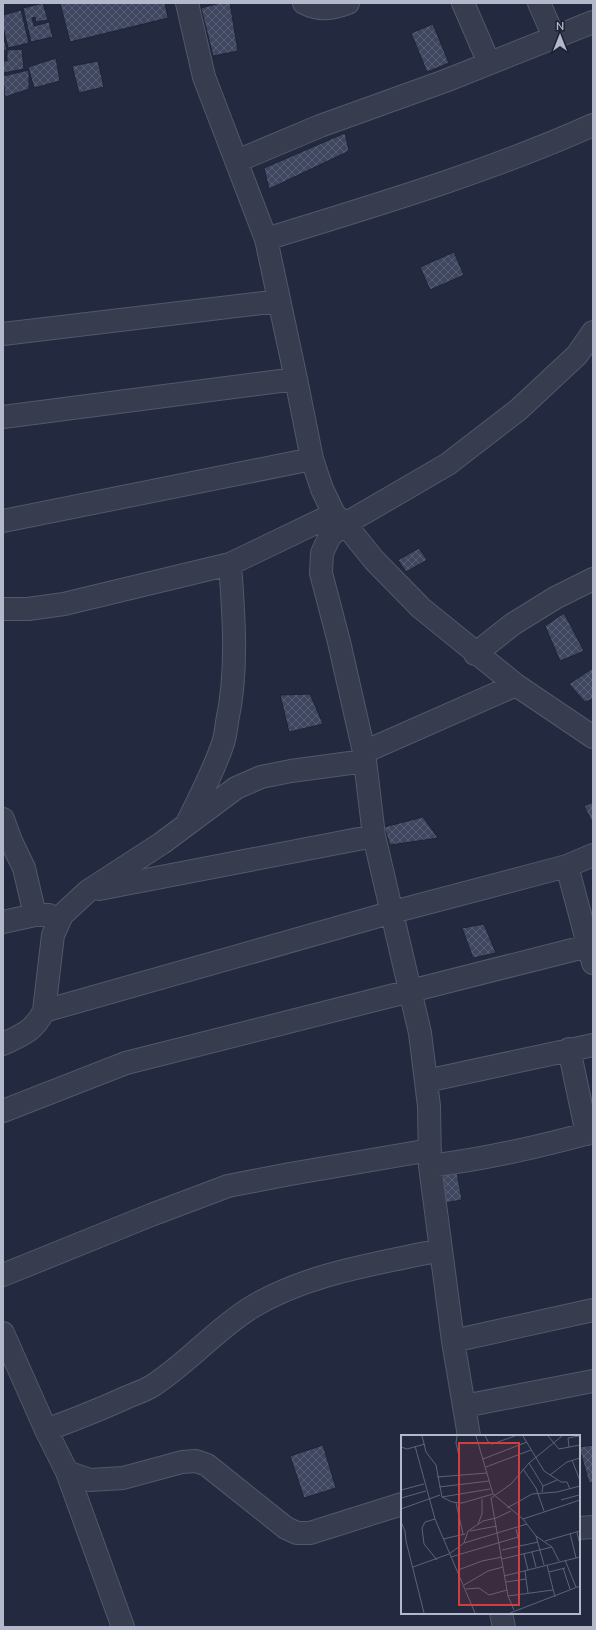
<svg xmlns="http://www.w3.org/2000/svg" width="596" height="1630" viewBox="0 0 596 1630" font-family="'Nunito Sans',sans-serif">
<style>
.building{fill:url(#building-cross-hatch);stroke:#1e2436}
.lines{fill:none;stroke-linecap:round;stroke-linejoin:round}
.street-casing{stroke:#52586a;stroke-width:24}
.street{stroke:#373d4f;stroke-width:22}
.inset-road{fill:none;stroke:#5d6377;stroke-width:1}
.view{fill:#d13e40;fill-opacity:0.15;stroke:#d13e40;stroke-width:2}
.inset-edge{fill:none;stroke:#b3b8ca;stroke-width:2}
</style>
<defs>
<pattern id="building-cross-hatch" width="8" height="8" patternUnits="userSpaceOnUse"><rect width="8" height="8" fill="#3f465f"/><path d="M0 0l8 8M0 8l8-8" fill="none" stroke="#585f75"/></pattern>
</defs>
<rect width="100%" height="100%" fill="#232a3f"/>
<!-- building -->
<path class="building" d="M43 3 48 20 36 22 35 17 32 18 34 26 49 22 53 37 31 42 23 8Z
M60 3H165L168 18 70 42Z
M220 3H230L238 51 213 56 201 8Z
M21 10 29 43 8 48 3 27V15Z
M433 24 449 63 427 72 411 33Z
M3 35 7 50 3 51Z
M22 49 24 69 3 73V61H7V50Z
M56 58 60 81 34 88 28 67Z
M98 61 104 87 79 93 72 66Z
M29 70V89L5 97 3 76Z
M345 133 349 151 269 189 264 168Z
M454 252 464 275 430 290 420 267Z
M419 548 427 560 406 572 398 560Z
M564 613 584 651 560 661 545 626Z
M593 668V699L585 702 569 684Z
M310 694 323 724 289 732 280 695Z
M593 802V824L584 806Z
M423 817 438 838 390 845 384 827Z
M484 924 496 953 473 958 462 928Z
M457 1172 462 1200 444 1203 440 1174Z
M323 1445 336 1488 304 1498 290 1456Z
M593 1445V1482L589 1483 579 1447Z"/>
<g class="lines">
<!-- street casing -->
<g class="street-casing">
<path id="street" d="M187 3 204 77 266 239 296 379 312 459 322 489 334 514 345 524 374 560 421 608 516 685 593 737
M304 3C320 11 332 9 348 3
M463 3 489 63
M539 3 554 37
M237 161 320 126 445 81 593 22
M266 239C376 205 488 172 593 125
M3 334 279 301
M3 417 296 379
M3 521 312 459
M3 609H28L64 604 230 564 334 514
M475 654 513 624 555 598 593 579
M364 752 516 685
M3 819 11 841 24 868 35 915
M188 821C200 797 213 772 222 746 225 739 226 730 227 722 238 671 234 617 230 564
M567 866 593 963
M99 889 374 836
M3 922 35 915H49
M44 1011 393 912 567 866 593 855
M3 1044C22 1035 34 1031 44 1011L53 935 62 915 88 891 162 843 236 788 261 777 291 771 365 761
M569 1049 587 1134
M426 1081 593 1045
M3 1111 126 1063 588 946
M430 1166C485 1159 539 1147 593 1132
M3 1275 151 1215 228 1186 290 1174 430 1150
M3 1333 46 1430 67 1472 123 1627
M453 1341 593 1310
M464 1406 593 1381
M46 1430C73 1420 99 1410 125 1398 134 1394 144 1391 152 1386 188 1363 216 1329 252 1307 309 1273 376 1264 440 1250
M469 1436 453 1341 430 1166 429 1106 420 1033 374 836 364 752 339 642 321 573 322 553 330 536 345 524 448 464 518 410 577 355 593 332
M67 1472 90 1480 123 1478 182 1462 196 1461 207 1465 286 1528 297 1533H310L402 1504
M579 1528 593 1527
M501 1613 504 1627"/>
</g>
<!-- street -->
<use href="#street" class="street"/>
</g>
<!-- overview -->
<g transform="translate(401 1435)">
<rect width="179" height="179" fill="#232a3f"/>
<path class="inset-road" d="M21 1 25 17 35 30 41 62 51 67 61 68 92 59M56 1 55 8 58 21M75 1 92 59 122 84 135 101 151 112 158 126M84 1 88 8 91 9 114 1M122 1 143 36 160 47H166L169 54M147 1 158 14 179 10M14 11 34 84 74 178M0 12 6 14 24 9M168 12 167 3 178 1M82 24 126 7M171 25 179 46M128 28 142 51 141 57M85 32 130 15M122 34 135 53 143 76M149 40 166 27 179 23M36 42 86 38M142 51 156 45M38 52 88 46M0 55 23 49M41 62 89 54M0 63 25 56M160 65 178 60M55 68 62 99M106 73 131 59 156 57 179 51M0 74 39 60M95 83 110 76M34 84 24 87 21 93 23 109 36 125M122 84 179 65M0 87 4 96 5 106 23 178M77 89 81 79V64M115 94 119 111M69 96 96 91M176 97 179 110M169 98 175 123M135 101 143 130M42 104 64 99M144 106 179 96M63 108 67 96 82 86 95 83M101 115 137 107M131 117 135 132M123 119 127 135M50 122 117 102M101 124 151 112M164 125 175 152M146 130 154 162M12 132 48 119 63 108 126 89M162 133 169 154M57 135 81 126 101 122M124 136 127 158M148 137 164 133M103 141 179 122M105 147 125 144M63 150 87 136 102 132M65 154 78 153 88 160 106 155M107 161 152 155M113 175 107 161 90 63 110 49 128 28 161 1M109 178 179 151"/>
<path class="view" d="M58 8H118V170H58Z"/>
<rect width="179" height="179" class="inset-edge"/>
</g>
<!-- border -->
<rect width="596" height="1630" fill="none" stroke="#b3b8ca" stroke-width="8"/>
<!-- north arrow -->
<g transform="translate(560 36)" stroke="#1c2234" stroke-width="3" paint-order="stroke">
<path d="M0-3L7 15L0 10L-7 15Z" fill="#b3b8ca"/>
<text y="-6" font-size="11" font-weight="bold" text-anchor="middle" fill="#b3b8ca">N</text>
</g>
</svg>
